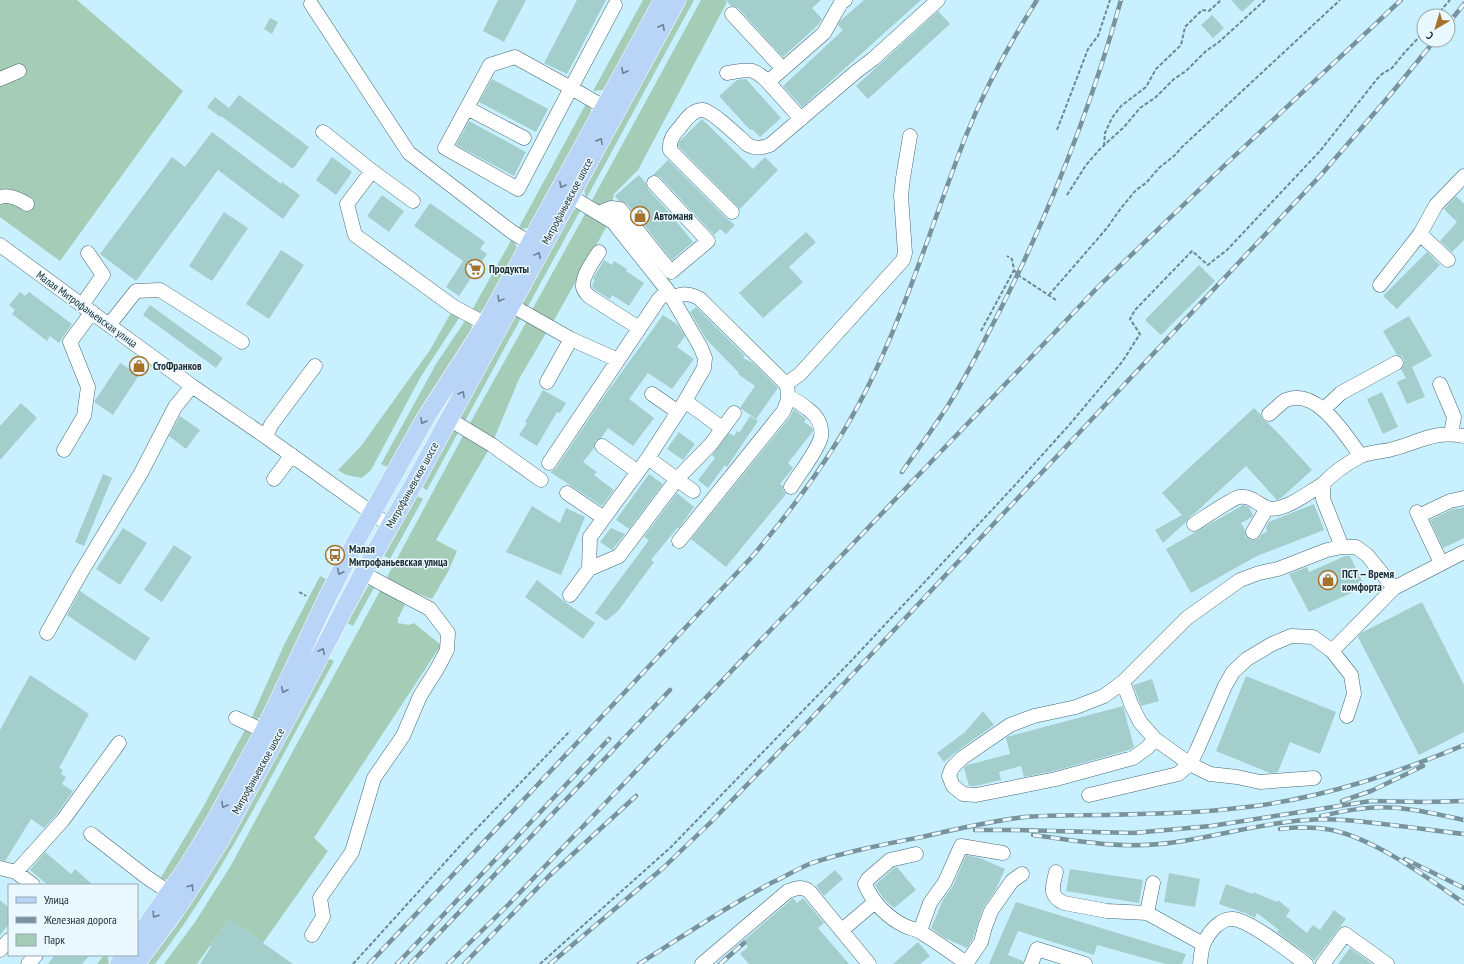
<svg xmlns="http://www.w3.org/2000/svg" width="1464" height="964" viewBox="0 0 1464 964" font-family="'PT Sans Narrow',sans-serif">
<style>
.green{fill:#a4ccb7}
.building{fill:#a4cecc}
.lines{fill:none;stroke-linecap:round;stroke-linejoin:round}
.minor-casing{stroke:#446774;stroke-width:15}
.major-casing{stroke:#fff;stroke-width:19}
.path{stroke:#6e8892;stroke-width:2;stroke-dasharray:4 2;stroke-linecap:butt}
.minor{stroke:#fff;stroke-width:14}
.major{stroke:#b8d4f7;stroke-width:18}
.rail-casing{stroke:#77939d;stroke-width:4.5}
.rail{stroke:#eaf9ff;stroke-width:3;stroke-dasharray:9;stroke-linecap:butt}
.oneway{stroke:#6a8094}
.labels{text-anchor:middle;stroke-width:3;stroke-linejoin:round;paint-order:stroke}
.street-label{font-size:11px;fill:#1d2c32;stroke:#eaf9ff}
.poi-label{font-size:11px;font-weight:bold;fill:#1d2c32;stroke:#eaf9ff;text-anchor:start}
</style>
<rect width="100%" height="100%" fill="#c9f0ff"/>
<!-- green -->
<path class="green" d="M0 0H77L183 91 60 261 0 217Z
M643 0H653L604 90 593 91Z
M686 0H694L586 199 584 189Z
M701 0H725L727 2 638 170 614 194 612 202 598 206 591 202Z
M587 102 592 112 528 228 518 229Z
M572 209H581L527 308 522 301Z
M586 212 608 224 553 322 532 310Z
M512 239 518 249 484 311 479 312 472 310Z
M453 309 461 315 420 378 371 470 362 478 346 475 338 470 361 446 430 350Z
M514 316H522L465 421 460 416Z
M467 318 470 321 473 331 389 468 381 464 436 364Z
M528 319 546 333 519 379 494 439 469 425Z
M452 431H459L427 490 421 487Z
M464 434 489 449 436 540 457 551 448 572 432 599 404 588 386 579Z
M417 496 423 499 390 559 384 556Z
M320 576 328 580 262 718 251 719 284 645Z
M368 586H375L353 626 347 623Z
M381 589 398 599 405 605 398 618V623L409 625 414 623 441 645 314 838 328 851 263 943 229 919 197 964H164L195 922 230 867Z
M328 658 334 661C310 705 287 748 263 792 230 852 197 910 155 964H147L177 925 214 867Z
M246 728 252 732 254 734 212 810 169 880 160 879 202 809Z
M104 955H107L109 963 108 964H97Z"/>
<!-- building -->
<path class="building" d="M498 0H526L504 42 483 31Z
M577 0H606L567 74 544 63Z
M726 0H821L812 8 822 19 819 24 783 57 738 8 731 6Z
M864 0H921L802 107 783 86 843 30 838 25 840 21Z
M1231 0H1255L1242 12Z
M938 11 950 24 868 99 856 86Z
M1212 15 1224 28 1213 38 1201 25Z
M270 18 278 22 272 34 264 29Z
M492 79 548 109 536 132 479 102Z
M746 79 781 118 760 137 752 129 750 130 719 96 737 80Z
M239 95 309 147 293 169 221 116 220 117 207 107 215 97 229 108Z
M702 119 753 169 765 157 778 170 740 209 678 146 679 142Z
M469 121 526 152 514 176 456 145Z
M212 132 281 184 282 182 300 195 283 219 218 170 136 281 100 254 172 157 185 167Z
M332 157 352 172 336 195 316 180Z
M668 160 726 218 735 225 726 234 720 229 714 235 660 177 653 175Z
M639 175 646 183 648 189 666 209 693 242 672 260 627 204 618 200 615 196Z
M382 195 404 211 389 232 367 216Z
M1456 196 1464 204V240L1452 252 1440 241 1457 222 1444 209Z
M430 203 485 242 480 249 487 254 459 296 446 287 463 261 414 226Z
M224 212 248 228 212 281 189 266Z
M806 232 816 242 789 267 803 282 763 318 739 293Z
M281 250 304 265 269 319 246 304Z
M1427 252 1440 265 1397 309 1383 296Z
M604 260 612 265 614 261 627 269 626 271 644 283 629 306 612 295 610 299 595 290 592 286 595 280 593 279 594 277Z
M1199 265 1215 281 1161 335 1145 320Z
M20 292 25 296 29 292 72 324 59 343 50 336 47 341 12 314 15 310 9 305Z
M150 305 223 358 216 368 143 315Z
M696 307 745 356 743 358 753 363 778 388 756 419 740 408 755 386 738 374 739 373 706 339 690 312Z
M663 315 678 325 685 336 677 347 694 359 672 389 648 373 629 399 654 418 633 446 608 428 601 438 595 441 594 448 583 462 597 472 594 475 614 490 602 506 550 472 556 468 603 398Z
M1409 316 1432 356 1412 367 1425 397 1407 404 1397 382 1406 378 1401 369 1404 364V359L1401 356 1397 355 1383 331Z
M120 363 139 375 113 415 94 402Z
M543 390 566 403 560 413 557 412 537 446 519 435 527 423 525 422Z
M1382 392 1398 427 1383 434 1367 399Z
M21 403 37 418 0 460V426Z
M1254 408 1261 415 1262 419 1267 422 1280 435 1312 470 1281 498 1277 500 1246 466 1195 513 1189 517 1186 522 1163 543 1155 530 1182 515 1162 493Z
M794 409 806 419 804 422 812 428 813 431 788 463 793 468 780 484 783 486V490L786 494 726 567 691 539 790 417Z
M180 416 200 430 186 449 169 436Z
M750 416 758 421 727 467 725 465 708 488 698 480 715 458 712 455 729 433 734 436 737 431 739 433Z
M679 432 695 444 683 460 667 449Z
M103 474 112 478 84 546 75 542Z
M649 474 663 484 629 529 616 520Z
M677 493 694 507 679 528H677L651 560 654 562 618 611 606 621 595 613 649 540 644 537Z
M1314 504 1324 530 1257 556 1191 593 1166 549 1243 505 1249 507 1253 515 1252 517 1241 523 1245 530 1246 537 1249 539 1253 540 1258 539 1262 534 1267 532 1266 527 1269 522Z
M532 506 560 523 566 508 585 517 561 575 506 552Z
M1464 507V538L1443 548 1430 520 1453 509 1459 508V509Z
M123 528 147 543 120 585 96 569Z
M611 528 625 534 612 550 600 542Z
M174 545 192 557 162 602 144 590Z
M1345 556H1350L1365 587 1309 612 1289 574 1307 567 1309 572Z
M537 580 565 602 595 623 583 639 525 597Z
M80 591 150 638 135 661 67 615Z
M1422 602 1464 685V732L1419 755 1358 637 1361 633Z
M30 675 89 714 59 768 63 770 61 774 66 777 62 784 73 791 56 815 44 828 31 819 5 861 0 860V730Z
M1246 676 1336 712 1320 754 1290 742 1278 772 1270 773 1216 751Z
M1152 679 1159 701 1141 706 1133 685Z
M1123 706 1134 747 1129 750 1054 771 1024 777 1021 766 999 772 1001 780 975 786H969L964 768 967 765 1010 754 1006 738 1007 737Z
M983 711 994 725 957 751 944 762 937 753 965 732Z
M45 852 71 874 75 869 93 885H48L30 870Z
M966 855 980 858 1005 869 996 889 983 908 973 938 967 948 945 938 931 928 944 898 953 886Z
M897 867 916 890 894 908 883 898 875 885 894 868Z
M1070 869 1143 880 1139 903 1066 891Z
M835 870 843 879 824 896 816 886Z
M1169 873 1200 879 1195 907 1164 902Z
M1226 884 1253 894V892L1277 902 1278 900 1290 910 1286 916 1307 933 1313 925 1320 930 1334 910 1346 919 1314 961 1311 957 1277 932 1279 930 1257 913 1255 918 1245 913 1219 904Z
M793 898 797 903 803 898 824 923 818 928 849 964H749L740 954 748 947 743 941Z
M0 900 9 908V924L0 935Z
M1016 902 1186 954 1182 964H1166L1097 945 1094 955 1018 931 1008 955 1023 961V964H989Z
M229 919 263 943 293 964H200L211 947 210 946Z
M918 942 930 956 920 964H893Z
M1350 948 1372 964H1338Z
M55 955H90L82 964H48Z"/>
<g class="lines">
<!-- minor casing -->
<g class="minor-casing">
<path id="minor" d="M311 4 409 153 512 232 530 243
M732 14 783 69
M515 57 571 88 518 189 445 148 490 65Z
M727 73C748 70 752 66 768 82
M0 79 19 71
M604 107 571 88 615 5
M467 108 524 138
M801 119 768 82 824 33 841 3 845 0
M323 132 372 171 413 201
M372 171 347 204 355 235 454 307 486 324
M570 196 613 222 668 291 700 346 705 358 704 368 685 401 648 458 590 537 589 569 570 595
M0 197C9 194 19 199 27 204
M732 212 670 150C669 139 674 134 681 126 686 119 693 109 703 110 712 111 740 138 748 145 756 149 762 148 770 145L857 71 873 59 938 0
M598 213 611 208 620 209 671 272 708 241 654 183
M1420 234 1448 260
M0 245 192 386 266 437 390 526
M599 252C593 261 582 276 583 287 584 292 587 294 590 297L639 328
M1380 285 1420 234 1436 205 1464 176
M672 298C683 293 690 293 700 299L786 384C790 394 788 402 783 412L679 541
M82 305 103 275 88 253
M511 305 571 339 618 360
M109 325 136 291 160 290 242 342
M547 382 571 339
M786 384 800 374 903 260 905 253 901 196 903 178 910 136
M1440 384 1454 417 1451 434
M652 394 678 412
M788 397C797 400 802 404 809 410 817 416 823 426 821 437 818 450 799 474 791 487
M685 401 722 428
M1324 409 1341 393 1396 363
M1269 414C1275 410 1280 403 1286 400 1317 387 1345 435 1361 456
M449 419 492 445 541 480
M266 437 271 425 315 366
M602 446 638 472
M64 450 84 416 88 387 70 342 92 312
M648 458 693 491
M549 463 659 299 668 291
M274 479 292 455
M567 493 604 518
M1417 512 1441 563
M1427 512 1450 501 1464 498
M1194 524C1204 518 1231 499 1239 497 1251 495 1257 504 1267 508 1283 513 1309 492 1323 484
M1253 532 1267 508
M1342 547 1323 499V484C1333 473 1346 464 1359 457 1368 452 1380 452 1389 450 1419 443 1432 430 1464 436
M589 569 619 556 677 479 711 444 734 413
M47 633 79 576 141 473 175 407 192 386
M1332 651 1394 588 1464 552
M1123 682 1131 704 1140 722 1155 739 1190 764 1210 774 1237 777 1260 782 1314 778
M236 718 264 731
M1155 739 1147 748 1133 758 1056 779 976 795 963 794 953 786 949 776 952 768 962 758 1010 725 1034 716 1076 707 1104 696 1123 682 1187 618 1240 580 1259 573 1278 569 1327 550 1342 547H1356L1367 555 1394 588
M1089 795 1178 774 1190 764 1197 750 1225 686 1233 672 1247 659 1272 644 1291 636 1313 637 1332 651 1351 675 1354 694 1347 716
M91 834 145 876 170 893
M916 854 890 860 868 879 865 884C872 902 888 918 905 926 911 929 917 929 922 933 937 942 952 953 966 963
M0 868 16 872 33 885
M16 872 63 820 119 743
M1056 872C1053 886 1048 896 1064 903L1107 911 1147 913 1203 944
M1147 913 1153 883
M842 930 875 902
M920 931 930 903 945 882 961 846 1003 853
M312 935 323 917 320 898 352 852 374 778 403 736 420 696 437 669 447 650 448 633 430 609 381 583 363 573
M0 950 9 940
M28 964 36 955
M702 964 788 891C797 888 801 886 809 891L869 964
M966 964 981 942 985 927 991 911 1012 881 1022 874
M1031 964 1037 949 1085 964
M1200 964C1201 957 1201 949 1204 943 1209 932 1220 918 1233 919 1251 921 1290 952 1306 964
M1323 964 1345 934 1387 964"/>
</g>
<!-- major casing -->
<g class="major-casing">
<path id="major" d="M137 939 188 866 214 823 264 731 328 596 354 545 425 419 486 324 663 0
M119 964 125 955
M136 964 182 901 220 841 297 700 363 573 412 487 677 0"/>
</g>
<!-- path -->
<path class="path" d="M1436 16 1450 0
M1057 130 1088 49 1098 36 1110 0
M1104 146 1105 133 1112 118 1121 106 1146 87 1156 69 1181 45 1185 27 1202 10 1209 11 1221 0
M1067 195 1086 165 1099 150 1124 127 1140 108 1156 97 1174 79 1186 71 1206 51 1219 42 1265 0
M1014 270 1018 275 1056 300
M1049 295 1107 228 1121 208 1136 190 1146 183 1159 168 1175 155 1182 147 1340 0
M981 331 1014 270 1012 259 1007 256
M299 592 306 596
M353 964 459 847 570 731
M540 964 671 847 852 660 1017 483 1070 424 1122 362 1140 334 1130 319 1135 310 1192 251 1208 265 1214 260 1227 250 1320 151 1377 79 1382 74 1392 68 1405 52 1424 32"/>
<!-- minor -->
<use href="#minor" class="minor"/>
<!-- major -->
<use href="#major" class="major"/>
<!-- rail casing -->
<g class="rail-casing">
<path id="rail" d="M1448 24 1464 4
M902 472C917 450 933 429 947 407 965 379 980 349 995 320 1048 217 1090 111 1121 0
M1342 801 1371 791 1423 766
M1321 816C1336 813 1352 809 1367 808 1400 805 1432 813 1464 820
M1280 829C1297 827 1315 827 1332 830 1377 840 1426 877 1464 903
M975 830H1012L1133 833 1211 826 1371 801 1425 802 1464 801
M1033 835C1075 841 1118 848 1160 844 1210 839 1257 823 1307 820 1332 818 1357 821 1383 824 1410 827 1437 831 1464 834
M1405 859 1464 888
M369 964 750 559C799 502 843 441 875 372 910 297 935 216 965 138 984 90 1009 44 1037 0
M397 964 609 739
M410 964 670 690
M448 964 508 905 1099 286 1227 163 1401 0
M464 964 549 876 636 796
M550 964 663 868 711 822 805 725 1320 176 1390 95 1435 40
M639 964C683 936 727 906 773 882 786 876 799 868 812 863 848 851 886 844 922 837 956 829 991 821 1025 817 1053 815 1080 815 1108 815 1154 814 1201 813 1247 807 1323 798 1394 774 1464 745
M720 964 744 943"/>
</g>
<!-- rail -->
<use href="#rail" class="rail"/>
</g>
<!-- one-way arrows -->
<defs><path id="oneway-chevron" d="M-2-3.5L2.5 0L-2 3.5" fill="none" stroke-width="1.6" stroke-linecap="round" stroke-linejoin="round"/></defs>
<g class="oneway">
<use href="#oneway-chevron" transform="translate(662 27) rotate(-61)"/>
<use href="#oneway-chevron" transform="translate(624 71) rotate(119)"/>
<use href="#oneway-chevron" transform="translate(600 141) rotate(-61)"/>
<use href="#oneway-chevron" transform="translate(562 185) rotate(119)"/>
<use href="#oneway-chevron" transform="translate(538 255) rotate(-62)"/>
<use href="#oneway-chevron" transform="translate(500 299) rotate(118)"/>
<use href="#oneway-chevron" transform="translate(462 394) rotate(-61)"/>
<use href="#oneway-chevron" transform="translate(423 421) rotate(120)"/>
<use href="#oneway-chevron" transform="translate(340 572) rotate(117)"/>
<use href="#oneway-chevron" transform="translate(322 651) rotate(-63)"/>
<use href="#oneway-chevron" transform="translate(284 690) rotate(115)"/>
<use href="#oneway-chevron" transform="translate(224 805) rotate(119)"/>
<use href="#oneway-chevron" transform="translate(191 887) rotate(-57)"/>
<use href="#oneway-chevron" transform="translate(155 915) rotate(125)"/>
</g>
<!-- icons -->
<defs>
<g id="shop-ring" transform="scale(1)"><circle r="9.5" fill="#eaf9ff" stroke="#a6712b" stroke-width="1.5"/><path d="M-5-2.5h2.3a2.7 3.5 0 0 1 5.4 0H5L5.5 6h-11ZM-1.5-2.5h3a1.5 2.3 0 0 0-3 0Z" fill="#a6712b"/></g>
<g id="supermarket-ring" transform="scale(1)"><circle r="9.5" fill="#eaf9ff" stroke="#a6712b" stroke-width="1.5"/><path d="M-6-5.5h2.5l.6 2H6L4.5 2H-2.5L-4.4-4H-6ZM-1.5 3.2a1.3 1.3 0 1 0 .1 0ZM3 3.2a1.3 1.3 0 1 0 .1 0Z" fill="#a6712b"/></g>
<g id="bus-ring" transform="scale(1)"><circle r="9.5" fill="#eaf9ff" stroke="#a6712b" stroke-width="1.5"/><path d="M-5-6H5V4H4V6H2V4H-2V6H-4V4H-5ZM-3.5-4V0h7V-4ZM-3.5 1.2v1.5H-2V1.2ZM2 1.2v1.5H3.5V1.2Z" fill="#a6712b"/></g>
</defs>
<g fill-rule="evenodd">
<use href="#shop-ring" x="640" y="216"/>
<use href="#supermarket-ring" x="475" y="269"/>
<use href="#shop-ring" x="139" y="366"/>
<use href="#bus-ring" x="335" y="555"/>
<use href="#shop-ring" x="1328" y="580"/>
</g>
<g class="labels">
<!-- street labels -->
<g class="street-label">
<text transform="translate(567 201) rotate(-62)" y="4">Митрофаньевское шоссе</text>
<text transform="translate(87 309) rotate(36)" y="4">Малая Митрофаньевская улица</text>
<text transform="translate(412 485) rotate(-61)" y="4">Митрофаньевское шоссе</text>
<text transform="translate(258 771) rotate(-61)" y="4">Митрофаньевское шоссе</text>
</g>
<!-- poi labels -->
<g class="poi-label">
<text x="654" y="220">Автоманя</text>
<text x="489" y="273">Продукты</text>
<text x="153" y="370">СтоФранков</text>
<text x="349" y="553">Малая<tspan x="349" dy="13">Митрофаньевская улица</tspan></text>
<text x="1342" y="578">ПСТ — Время<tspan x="1342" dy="13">комфорта</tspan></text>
</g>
</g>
<!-- legend -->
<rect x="8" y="884" width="130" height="72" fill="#eaf9ff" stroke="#98a7ad"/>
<rect x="16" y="897" width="20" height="6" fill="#b8d4f7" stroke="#98a7ad"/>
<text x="44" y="904" font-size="12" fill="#1d2c32">Улица</text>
<rect x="16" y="917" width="20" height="6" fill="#77939d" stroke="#98a7ad"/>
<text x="44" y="924" font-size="12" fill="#1d2c32">Железная дорога</text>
<rect x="16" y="934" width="20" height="12" fill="#a4ccb7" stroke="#98a7ad"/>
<text x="44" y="944" font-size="12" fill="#1d2c32">Парк</text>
<!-- north arrow -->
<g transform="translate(1436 28) rotate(218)"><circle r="19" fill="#eaf9ff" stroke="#98a7ad"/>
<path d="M0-3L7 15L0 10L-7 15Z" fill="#a6712b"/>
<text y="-6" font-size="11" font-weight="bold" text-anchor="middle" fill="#1d2c32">С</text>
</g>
</svg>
